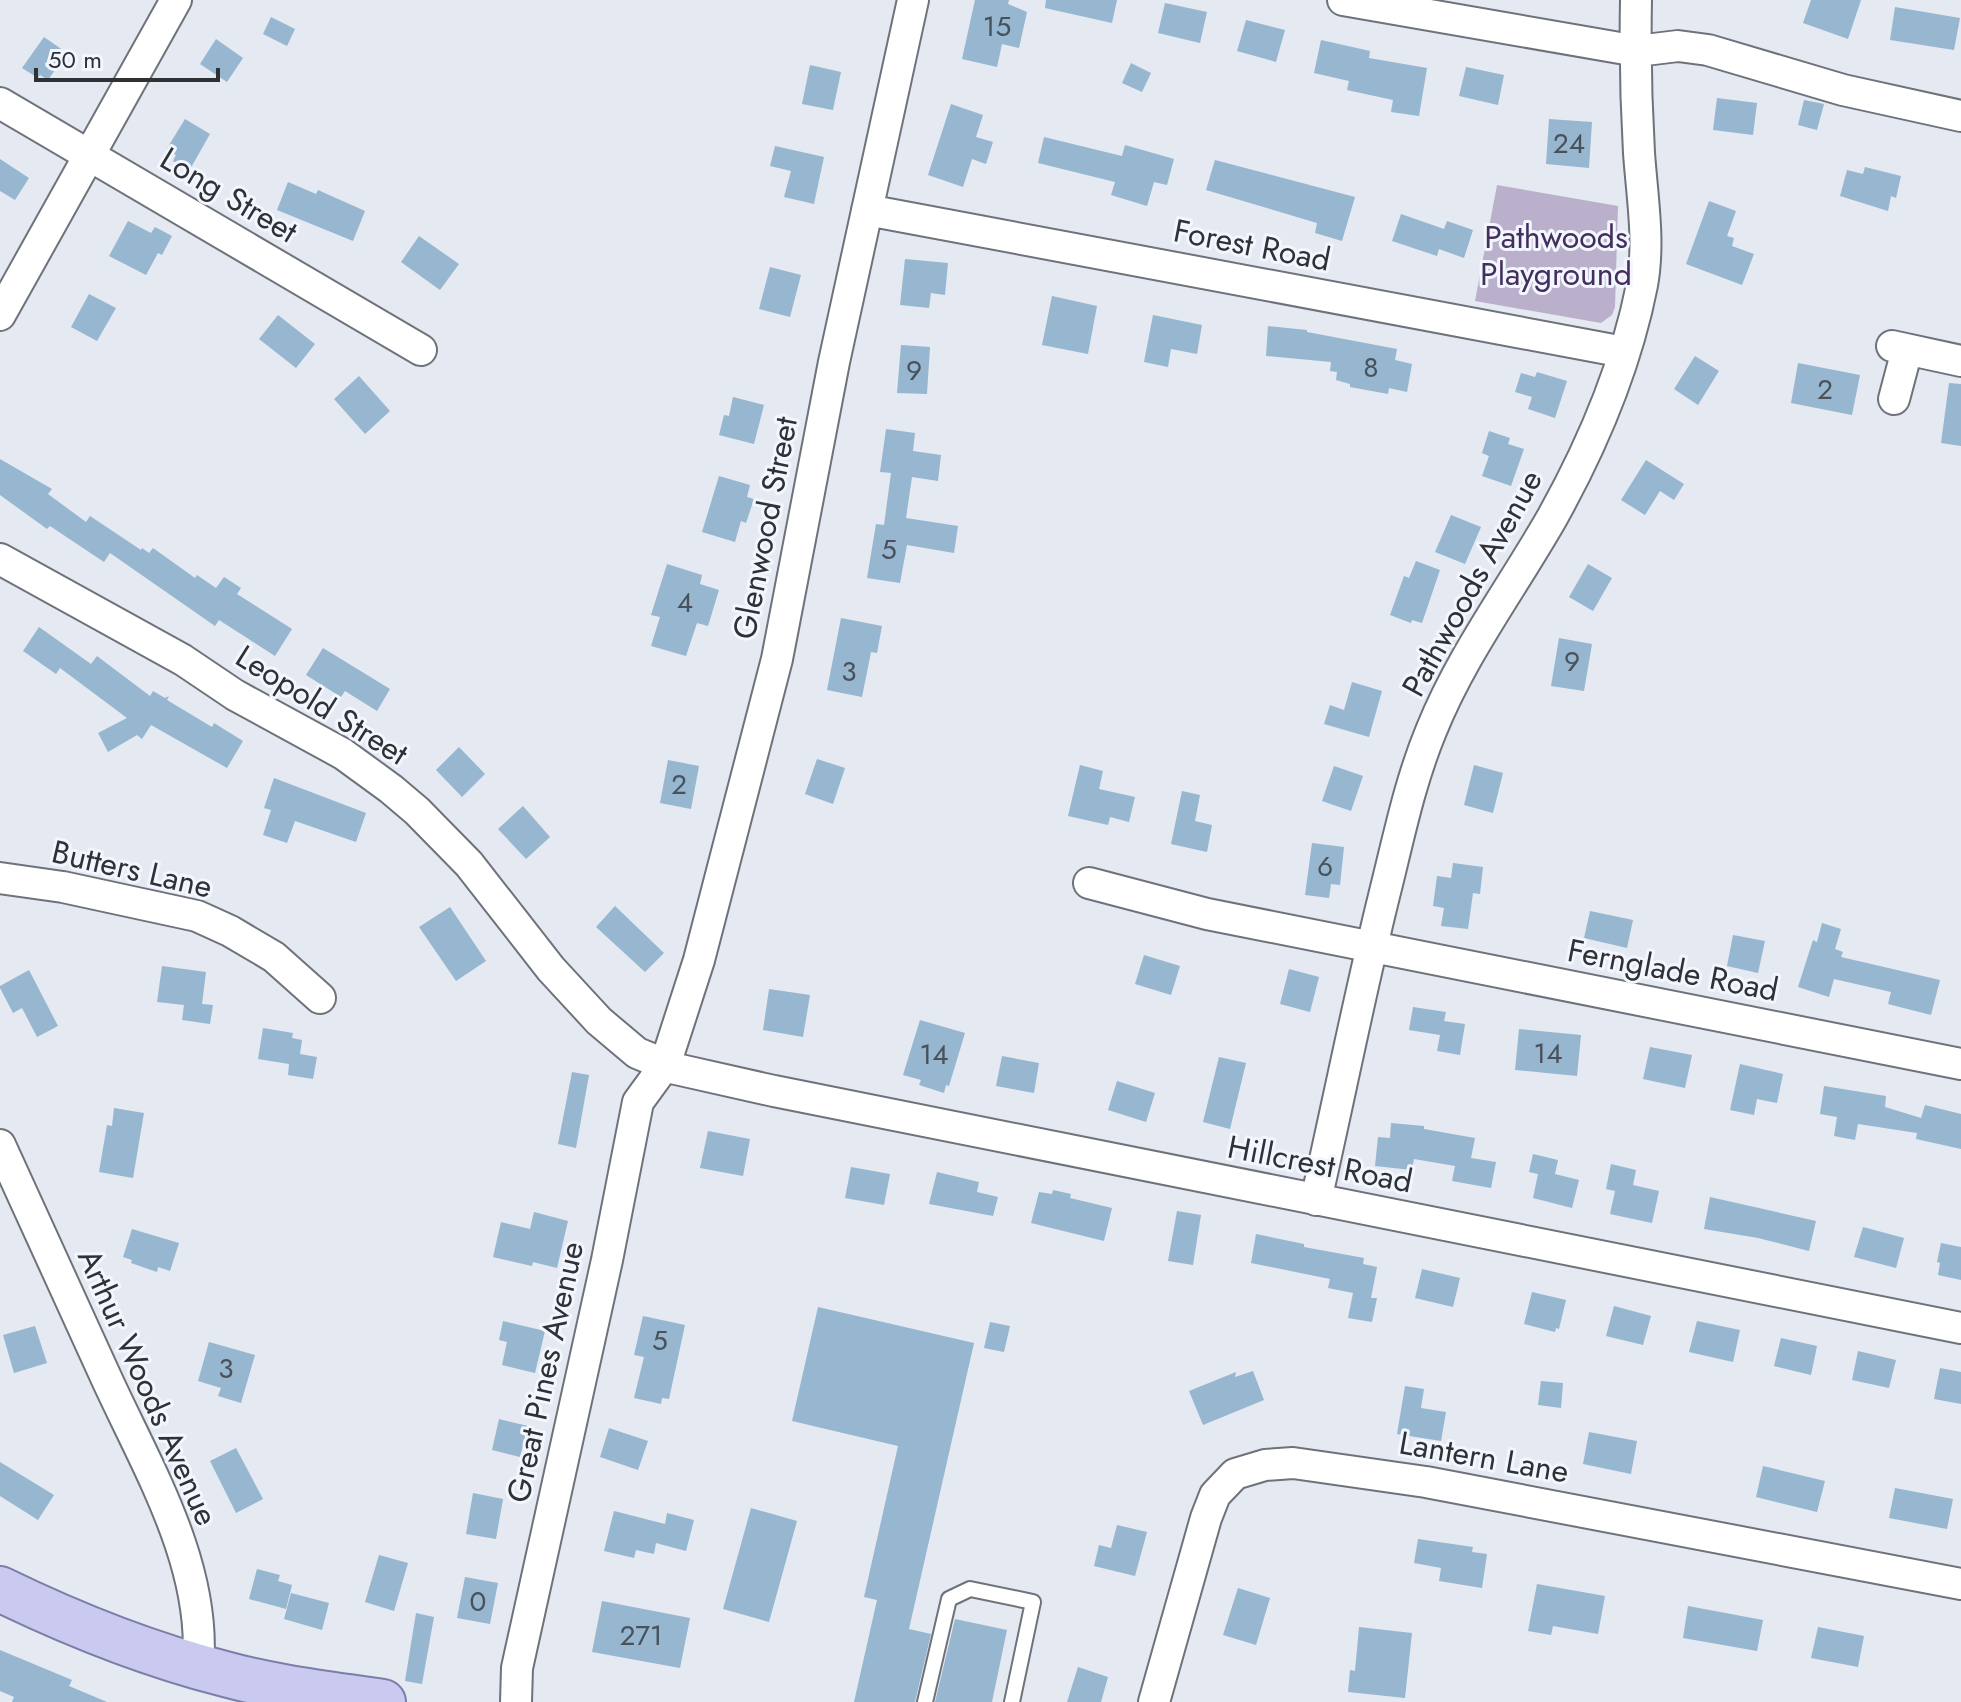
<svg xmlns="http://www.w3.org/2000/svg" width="1961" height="1702" viewBox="0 0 1961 1702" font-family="Jost,sans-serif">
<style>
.green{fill:#bbb0cb}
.building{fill:#97b6cf}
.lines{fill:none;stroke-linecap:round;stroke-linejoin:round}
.lane-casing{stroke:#6e727a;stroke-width:18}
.street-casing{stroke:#6e727a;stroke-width:34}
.primary-casing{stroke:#7d7ea8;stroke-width:48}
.lane{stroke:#fff;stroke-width:14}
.street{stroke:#fff;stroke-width:30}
.primary{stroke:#cacaf1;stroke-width:44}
.labels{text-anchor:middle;stroke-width:6;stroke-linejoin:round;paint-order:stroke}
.number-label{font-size:28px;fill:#49525b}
.street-label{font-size:32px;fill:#2f3134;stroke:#f2f6ff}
.park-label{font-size:32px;fill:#442e5b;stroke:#f2f6ff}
</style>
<rect width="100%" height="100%" fill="#e4e9f2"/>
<!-- green -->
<path class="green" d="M1497 185 1618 206 1615 307 1612 315 1601 323 1475 301Z"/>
<!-- building -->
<path class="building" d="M975 0H1009L1008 4 1027 12 1019 48 1002 44 997 67 962 59Z
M1046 0H1117L1112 23 1045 8Z
M1811 0H1861L1848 39 1803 23Z
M1165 3 1207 12 1200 43 1158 33Z
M1895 7 1960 18 1954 50 1890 40Z
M271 17 295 29 287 46 263 34Z
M1246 20 1285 30 1276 62 1237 51Z
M44 37 67 53 48 80 40 75 38 78 22 68Z
M216 39 243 58 227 82 200 64Z
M1321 40 1370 51 1369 58 1427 68 1419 116 1391 112 1393 100 1347 90 1349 81 1314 73Z
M1131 63 1151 73 1142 92 1122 83Z
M810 65 841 72 833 110 802 104Z
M1466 67 1504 75 1498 105 1459 96Z
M1717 98 1757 103 1753 135 1713 130Z
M1804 100 1824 104 1817 130 1798 125Z
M951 104 983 115 976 137 993 142 986 164 972 159 963 187 928 175Z
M185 119 210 134 189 171 173 161 176 155 166 150Z
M1549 119 1592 122 1589 168 1546 164Z
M1044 137 1122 156 1125 145 1174 159 1167 185 1154 182 1147 206 1111 195 1115 182 1038 163Z
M775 146 824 157 814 204 784 197 791 171 770 166Z
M0 159 29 178 15 200 0 191Z
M1215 160 1355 197 1342 241 1315 233 1317 223 1206 190Z
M1865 167 1901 176 1896 198 1891 196 1888 211 1840 196 1847 170 1863 174Z
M288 182 316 194 318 190 365 211 353 241 277 210Z
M1709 201 1736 211 1727 236 1734 238 1732 246 1754 254 1742 285 1686 264Z
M1401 214 1444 229 1447 221 1473 230 1464 258 1439 249 1437 256 1392 241Z
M128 221 151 233 155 227 172 236 162 255 158 253 146 275 109 256Z
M419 236 459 264 440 290 401 262Z
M905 259 948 263 945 295 931 293 929 308 900 305Z
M770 267 801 275 790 317 759 309Z
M89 294 116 308 97 341 71 327Z
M1052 296 1097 306 1088 354 1042 345Z
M278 315 315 344 296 368 259 339Z
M1153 315 1202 325 1197 354 1171 349 1168 367 1144 362Z
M1268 326 1307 330V332L1397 349 1395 360 1412 364 1407 392 1389 388 1388 394 1350 387V384L1336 380 1337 372 1330 371 1331 362 1266 356Z
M901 345 930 347 927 394 897 393Z
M1695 356 1719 371 1698 405 1674 389Z
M1798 363 1860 375 1852 415 1791 403Z
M1537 372 1567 381 1555 418 1528 409 1532 397 1515 392 1521 373 1535 377Z
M359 376 390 411 365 434 334 399Z
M1949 383 1961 384V446L1941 443Z
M733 397 764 405 754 444 719 435 724 415 729 416Z
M886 429 915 433 913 451 941 455 938 481 912 477 906 518 958 526 954 553 907 545 900 583 867 578 876 524 884 525 891 473 880 472Z
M1489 431 1510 438 1508 444 1524 449 1511 486 1482 476 1489 456 1482 453Z
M0 459 52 489 48 494 86 522 90 516 141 550 142 548 149 553 153 548 195 578 197 575 216 588 224 577 241 588 237 594 292 629 275 656 219 620 215 626 110 553 104 562 50 526 47 529 0 495Z
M1646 460 1684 484 1674 500 1660 491 1645 515 1621 500Z
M719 476 750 485 747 497 754 499 746 523 741 521 735 542 702 532Z
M1451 515 1481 527 1465 564 1435 552Z
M1416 561 1440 570 1422 623 1412 620 1411 623 1390 615 1404 576 1409 578Z
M667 564 702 575 700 584 719 590 708 626 697 623 686 656 651 646 660 617 651 615Z
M1588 564 1612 578 1593 611 1569 597Z
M841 618 882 626 877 653 871 652 862 697 827 690Z
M39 627 91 664 97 656 150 696 153 691 165 698 169 696 167 700 212 727 214 723 243 741 227 768 151 725 142 739 137 735 108 752 98 733 127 718 60 668 56 674 23 651Z
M1559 638 1592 644 1584 691 1551 686Z
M323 648 390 689 377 711 345 691 341 697 306 675Z
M1352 682 1382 691 1369 737 1324 724 1330 705 1344 710Z
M459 747 485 774 462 797 436 770Z
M817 759 845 768 833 804 805 794Z
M668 760 699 766 691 809 660 803Z
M1080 765 1103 771 1099 789 1135 797 1129 822 1110 817 1108 825 1068 816Z
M1474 765 1503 773 1493 813 1464 805Z
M1334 766 1363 776 1351 811 1322 801Z
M274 778 366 813 356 842 295 821 287 843 263 835 271 810 264 808Z
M1182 791 1200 795 1195 821 1212 825 1207 852 1171 844Z
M523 806 550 837 526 859 498 829Z
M1312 843 1344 847 1340 885 1331 884 1329 898 1305 895Z
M1453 863 1483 867 1480 894 1473 893 1468 929 1441 926 1444 908 1433 906 1437 876 1451 878Z
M615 906 664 953 645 972 596 927Z
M450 907 486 961 456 981 419 927Z
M1590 911 1633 920 1627 948 1584 938Z
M1822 923 1841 929 1835 949 1843 952 1841 957 1940 980 1931 1015 1888 1004 1891 992 1834 979 1829 997 1798 987 1813 940 1817 942Z
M1733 935 1765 941 1758 973 1727 966Z
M1144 955 1180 966 1171 995 1135 984Z
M162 966 206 972 202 1004 213 1005 210 1024 182 1020 184 1005 157 1002Z
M1289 969 1319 977 1310 1012 1280 1004Z
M29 970 58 1026 37 1037 22 1008 13 1013 0 988V986Z
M769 989 810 995 803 1037 763 1030Z
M1413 1007 1446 1012 1444 1021 1465 1024 1460 1055 1437 1051 1440 1035 1409 1030Z
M920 1020 965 1033 949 1086 946 1085 944 1093 919 1085 921 1080 903 1075Z
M263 1028 293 1033 292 1038 302 1040 300 1054 317 1057 313 1079 288 1075 289 1064 258 1059Z
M1519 1029 1581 1035 1577 1076 1515 1070Z
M1650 1047 1692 1055 1685 1088 1643 1079Z
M1002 1056 1039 1063 1034 1093 996 1086Z
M1219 1057 1246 1063 1230 1129 1203 1122Z
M1740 1064 1783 1074 1777 1103 1757 1099 1754 1115 1730 1110Z
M572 1072 589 1075 576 1148 558 1144Z
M1117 1081 1155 1093 1146 1122 1108 1110Z
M1824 1086 1886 1096 1885 1107 1921 1118 1925 1105 1961 1114V1149L1916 1139 1917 1133 1858 1124 1855 1140 1834 1136 1837 1117 1820 1114Z
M114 1108 144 1113 133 1178 99 1172 107 1125 112 1126Z
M1391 1123 1424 1126V1129L1475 1138 1471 1158 1496 1162 1491 1188 1452 1181 1455 1166 1414 1159 1412 1170 1375 1166 1378 1137 1390 1138Z
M708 1131 750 1139 743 1176 700 1168Z
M1533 1154 1558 1160 1555 1174 1579 1180 1572 1208 1533 1198 1538 1174 1529 1172Z
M1611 1164 1636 1170 1633 1185 1659 1191 1652 1223 1610 1214 1615 1191 1606 1189Z
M851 1167 890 1174 884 1205 845 1198Z
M937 1172 979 1182 977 1192 998 1197 993 1216 929 1204Z
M1053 1190 1071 1194 1070 1198 1112 1208 1104 1241 1031 1223 1039 1192 1052 1194Z
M1710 1197 1816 1221 1809 1251 1758 1238 1704 1229Z
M1177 1211 1201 1215 1193 1265 1168 1261Z
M534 1212 568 1221 557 1268 533 1262 532 1266 493 1257 501 1222 530 1229Z
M1863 1227 1904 1238 1896 1268 1854 1257Z
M132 1229 179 1243 170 1271 158 1267 157 1272 131 1263 132 1260 123 1257Z
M1256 1234 1304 1244V1247L1364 1258 1363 1264 1377 1267 1371 1298H1377L1372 1322 1348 1318 1353 1293 1328 1288 1330 1279 1251 1263Z
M1941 1243 1961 1247V1280L1938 1275 1940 1263 1937 1262Z
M1422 1269 1460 1278 1453 1307 1415 1298Z
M1532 1292 1566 1300 1559 1329 1556 1328 1555 1332 1524 1324Z
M1614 1306 1651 1316 1643 1345 1606 1336Z
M818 1307 974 1343 909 1629 931 1634 915 1702H854L877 1600 864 1597 898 1446 792 1421Z
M643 1316 685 1325 669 1399 662 1398 661 1404 634 1398 644 1357 634 1355Z
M503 1321 545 1331 535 1373 502 1365 507 1342 499 1340Z
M1697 1321 1740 1330 1733 1362 1689 1352Z
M990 1322 1010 1326 1004 1352 984 1348Z
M35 1326 47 1363 14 1373 3 1335Z
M1781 1338 1817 1346 1811 1375 1774 1366Z
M209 1342 255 1355 241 1403 218 1396 221 1388 198 1381Z
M1858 1351 1896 1360 1889 1388 1852 1380Z
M1940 1368 1961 1372V1404L1934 1399Z
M1253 1371 1264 1400 1203 1425 1189 1391 1236 1372 1235 1377Z
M1541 1381 1563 1383 1561 1408 1538 1405Z
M1405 1386 1424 1389 1421 1408 1446 1412 1441 1441 1397 1434Z
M499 1419 528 1426 520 1457 492 1450Z
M609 1428 648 1441 638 1470 600 1457Z
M1589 1432 1637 1441 1631 1474 1583 1464Z
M236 1448 263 1499 236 1513 210 1461Z
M0 1462 54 1495 38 1520 0 1496Z
M1763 1466 1825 1481 1817 1512 1756 1497Z
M1895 1488 1953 1499 1947 1529 1889 1518Z
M473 1493 503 1499 496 1539 466 1534Z
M751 1508 797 1521 769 1622 723 1609Z
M614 1511 665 1524 667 1513 694 1520 686 1551 656 1543 654 1554 636 1550 634 1558 604 1551Z
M1117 1525 1147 1532 1135 1576 1094 1566 1099 1545 1111 1548Z
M1418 1539 1473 1547 1472 1552 1487 1554 1482 1588 1439 1581 1441 1568 1414 1563Z
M379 1555 408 1563 394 1611 365 1602Z
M257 1569 280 1575 278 1581 292 1585 286 1609 249 1599Z
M465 1577 498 1583 490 1624 457 1618Z
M1537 1584 1605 1596 1598 1634 1553 1626 1551 1635 1528 1631Z
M1238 1588 1270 1598 1256 1645 1223 1635Z
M291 1593 329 1603 322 1630 284 1619Z
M602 1601 690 1618 680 1668 592 1652Z
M1688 1606 1763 1620 1757 1651 1683 1638Z
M416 1613 434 1617 422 1684 405 1681Z
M955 1619 1007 1630 992 1702H935Z
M1359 1627 1412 1633 1405 1698 1348 1692 1350 1670 1355 1671Z
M1818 1627 1864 1636 1858 1667 1811 1658Z
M0 1650 72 1680 69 1686 107 1702H12L14 1697 0 1691Z
M1078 1667 1108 1677 1101 1702H1067Z"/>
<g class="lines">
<!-- lane casing -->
<g class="lane-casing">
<path id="lane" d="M925 1702 949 1599 970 1589 1033 1602 1012 1702"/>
</g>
<!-- street casing -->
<g class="street-casing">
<path id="street" d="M1343 0 1637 51 1678 46 1708 50 1843 90 1961 116
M0 103 421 350
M867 210 1624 352
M0 315 176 0
M1892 346 1961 361
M1894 399 1907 350
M0 559 183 660 235 695 343 754 391 789 417 811 469 864 551 969 599 1021 637 1053 676 1069 774 1091 1961 1328
M0 878 63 887 197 916 230 931 274 957 320 998
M1089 883 1207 914 1961 1064
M0 1145C34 1221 69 1297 104 1373 145 1464 207 1563 198 1666
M1316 1200C1339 1099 1359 997 1384 896 1398 841 1409 784 1431 731 1462 654 1512 588 1553 516 1593 444 1626 366 1642 285 1650 242 1642 196 1639 153 1636 102 1635 50 1636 0
M516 1702 517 1668 607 1260 638 1102 665 1065 699 960 777 659 834 362 913 0
M1154 1702 1206 1518 1215 1495 1235 1474 1265 1465 1293 1463 1426 1482 1961 1584"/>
</g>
<!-- primary casing -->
<g class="primary-casing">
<path id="primary" d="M0 1589C72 1624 147 1654 225 1674 276 1688 330 1694 383 1702"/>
</g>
<!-- lane -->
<use href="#lane" class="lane"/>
<!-- street -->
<use href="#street" class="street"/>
<!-- primary -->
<use href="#primary" class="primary"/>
</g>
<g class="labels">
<!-- number labels -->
<g class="number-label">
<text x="997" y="36">15</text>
<text x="1569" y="153">24</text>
<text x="1371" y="377">8</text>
<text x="914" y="380">9</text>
<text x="1825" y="399">2</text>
<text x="889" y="559">5</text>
<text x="685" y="612">4</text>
<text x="1572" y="671">9</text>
<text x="849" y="681">3</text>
<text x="679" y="794">2</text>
<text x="1325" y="876">6</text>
<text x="1548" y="1063">14</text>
<text x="934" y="1064">14</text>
<text x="660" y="1350">5</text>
<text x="226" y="1378">3</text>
<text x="478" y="1611">0</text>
<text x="641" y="1645">271</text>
</g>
<!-- street labels -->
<g class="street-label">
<text transform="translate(229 195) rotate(31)" y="11">Long Street</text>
<text transform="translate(1252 245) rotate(11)" y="11">Forest Road</text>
<text transform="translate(765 528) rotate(-79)" y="11">Glenwood Street</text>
<text transform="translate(1472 583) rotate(-61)" y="11">Pathwoods Avenue</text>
<text transform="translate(322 705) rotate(32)" y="11">Leopold Street</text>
<text transform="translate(132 869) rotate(13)" y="11">Butters Lane</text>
<text transform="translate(1673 970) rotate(11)" y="11">Fernglade Road</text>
<text transform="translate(1320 1164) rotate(11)" y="11">Hillcrest Road</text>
<text transform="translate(545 1372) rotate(-78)" y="11">Great Pines Avenue</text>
<text transform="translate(148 1387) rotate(66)" y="11">Arthur Woods Avenue</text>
<text transform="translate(1484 1457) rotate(10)" y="11">Lantern Lane</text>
</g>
<!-- park labels -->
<g class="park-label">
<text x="1556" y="248">Pathwoods<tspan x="1556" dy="37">Playground</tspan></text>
</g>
</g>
<!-- scale -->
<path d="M36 68v12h182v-12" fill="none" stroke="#2f3134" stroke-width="4"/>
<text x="48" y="68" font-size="24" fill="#2f3134" stroke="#f2f6ff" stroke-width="6" paint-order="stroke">50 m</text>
</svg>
